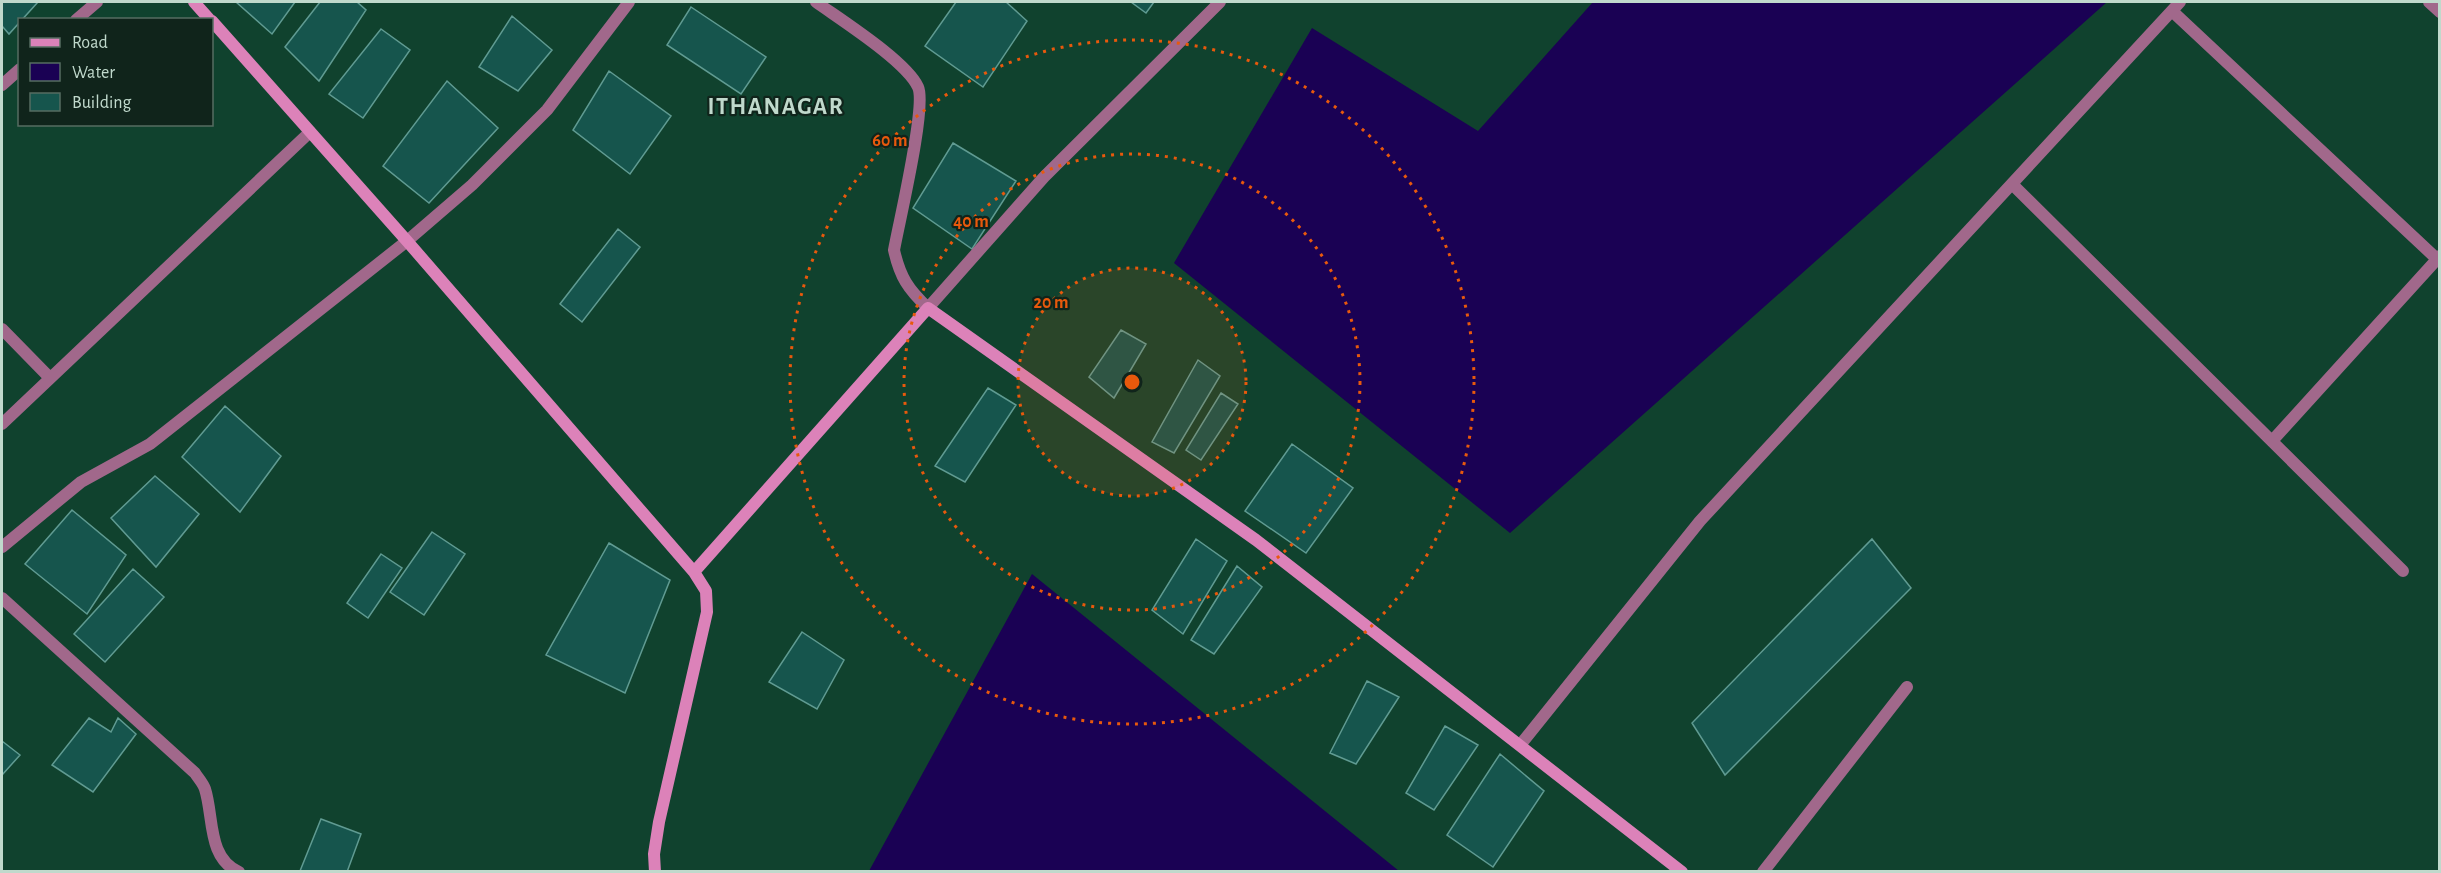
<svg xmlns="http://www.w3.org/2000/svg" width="2441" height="873" viewBox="0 0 2441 873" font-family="'Alegreya Sans',sans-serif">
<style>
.water{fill:#1a0154}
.building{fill:#16554d;stroke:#609b92;stroke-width:1.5}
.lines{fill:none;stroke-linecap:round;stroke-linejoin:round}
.lane{stroke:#a1688b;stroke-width:12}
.street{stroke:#a1688b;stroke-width:12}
.secondary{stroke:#dc82b9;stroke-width:12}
.ring{fill:none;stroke:#e8590c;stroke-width:3;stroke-dasharray:3 6}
.labels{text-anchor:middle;stroke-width:4.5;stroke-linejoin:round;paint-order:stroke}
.district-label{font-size:24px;font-weight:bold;letter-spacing:1.5px;fill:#c0d9cc;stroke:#10241b}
.centre{fill:#e8590c;stroke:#10241b;stroke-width:3}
.ring-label{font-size:18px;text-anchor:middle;font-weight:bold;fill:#e8590c;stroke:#10241b;stroke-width:4.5;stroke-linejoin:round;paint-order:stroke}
</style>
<rect width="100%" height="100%" fill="#10422e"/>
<!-- water -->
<path class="water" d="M1593 2H2107L1510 533 1174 263 1312 28 1478 131Z
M1032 574 1399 871H869Z"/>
<!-- building -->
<path class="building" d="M2 2H38L9 34 2 26Z
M236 2H295L272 34Z
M320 2H357L366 10 319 81 285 47Z
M956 2H1006L1027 21 983 87 925 46Z
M1131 2H1154L1146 13Z
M691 7 766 57 741 94 667 45Z
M512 16 552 50 518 91 479 67Z
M381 29 410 50 363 118 329 94Z
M609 71 671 116 630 174 573 130Z
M447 81 498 128 429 203 383 166Z
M953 143 1016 181 972 249 913 208Z
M618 229 640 247 582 322 560 304Z
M1121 330 1146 344 1114 398 1089 377Z
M1198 360 1220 376 1174 453 1152 442Z
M988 388 1016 405 965 482 935 466Z
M1221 393 1238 404 1201 460 1186 450Z
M225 406 281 456 240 512 182 457Z
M1292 444 1353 488 1306 553 1245 511Z
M155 476 199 514 156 567 111 518Z
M72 510 126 555 87 614 25 564Z
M432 532 465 554 424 615 390 592Z
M1196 539 1227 561 1183 634 1152 610Z
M1872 539 1911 588 1725 775 1692 723Z
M609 543 670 580 625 693 546 655Z
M381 554 402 568 368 618 347 603Z
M1237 566 1262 587 1214 654 1191 640Z
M133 569 164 597 105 662 74 634Z
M802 632 844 660 817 709 769 682Z
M1367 681 1399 697 1356 764 1330 753Z
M89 718 111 732 118 718 136 734 93 792 52 765Z
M1445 726 1478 745 1434 810 1406 793Z
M2 741 20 755 2 775Z
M1500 754 1544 791 1493 867 1447 835Z
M321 819 361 834 347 872 300 871Z"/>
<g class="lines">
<!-- lane -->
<path class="lane" d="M1763 872 1907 687"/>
<!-- street -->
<path class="street" d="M816 2C841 20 906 61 918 87 927 106 899 222 894 250 900 277 908 289 928 308L1044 177 1220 2
M2429 2 2440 12
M2172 11 2437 259
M76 20 97 2
M2 85 20 69
M2012 184 2403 571
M2 329 50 378
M2 424 310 132
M2272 441 2440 256
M2 547 81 482 150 444 407 241 472 185 547 110 629 2
M2 598 195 773C198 778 203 783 205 789 214 817 207 858 239 872
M1521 744 1700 521 2180 2"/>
<!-- secondary -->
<path class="secondary" d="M194 2 210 20
M212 21 407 241 694 572 706 591 707 612 659 822 654 854 655 872
M694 572 928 308 1256 540 1682 872"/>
</g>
<!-- distance rings -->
<circle cx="1132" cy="382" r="114" fill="#e8590c" fill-opacity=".12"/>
<g class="ring">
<circle cx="1132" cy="382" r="114"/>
<circle cx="1132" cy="382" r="228"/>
<circle cx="1132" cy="382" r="342"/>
</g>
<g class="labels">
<!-- district labels -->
<g class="district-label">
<text x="776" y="114">ITHANAGAR</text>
</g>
</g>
<circle cx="1132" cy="382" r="9" class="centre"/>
<g class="ring-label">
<text x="890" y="146">60 m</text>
<text x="971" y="227">40 m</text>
<text x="1051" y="308">20 m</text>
</g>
<!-- border -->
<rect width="2441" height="873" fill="none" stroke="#c0d9cc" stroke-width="6"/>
<!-- legend -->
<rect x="18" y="18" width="195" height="108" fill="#10241b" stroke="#566c62" stroke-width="1.5"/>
<rect x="30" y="38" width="30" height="9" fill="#dc82b9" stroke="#566c62" stroke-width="1.5"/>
<text x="72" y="48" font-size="18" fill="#c0d9cc">Road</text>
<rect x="30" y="63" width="30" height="18" fill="#1a0154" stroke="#566c62" stroke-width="1.5"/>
<text x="72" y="78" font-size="18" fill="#c0d9cc">Water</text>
<rect x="30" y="93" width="30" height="18" fill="#16554d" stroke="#566c62" stroke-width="1.5"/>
<text x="72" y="108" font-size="18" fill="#c0d9cc">Building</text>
</svg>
